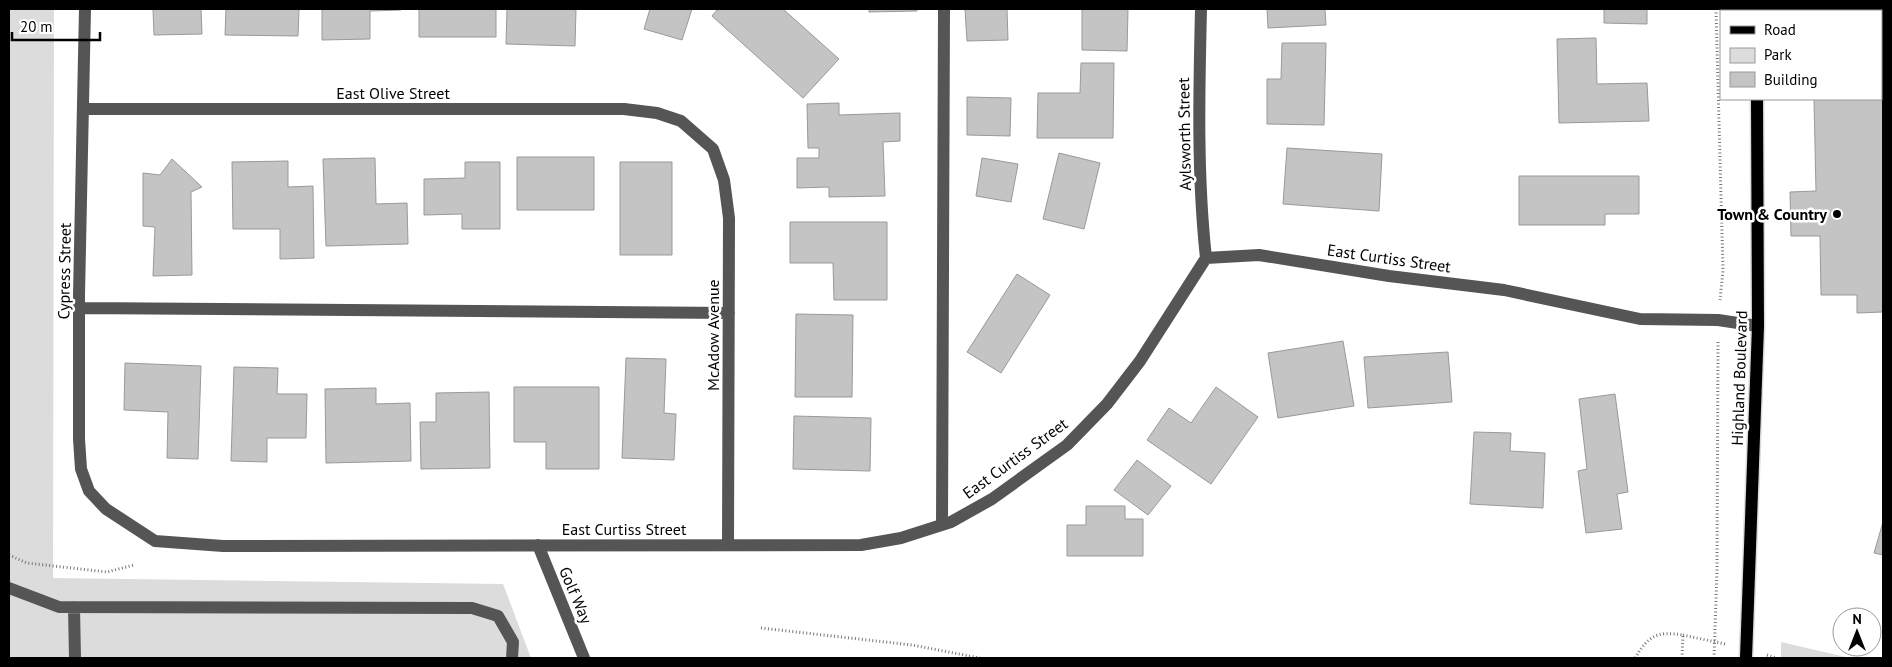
<svg xmlns="http://www.w3.org/2000/svg" width="1892" height="667" viewBox="0 0 1892 667" font-family="'PT Sans',sans-serif">
<style>
.green{fill:#dcdcdc}
.building{fill:#c4c4c4;stroke:#999}
.lines{fill:none;stroke-linecap:round;stroke-linejoin:round}
.major-casing{stroke:#dbdbdb;stroke-width:15}
.path{stroke:#777;stroke-width:3;stroke-dasharray:1 2.5;stroke-linecap:butt}
.minor{stroke:#555;stroke-width:12}
.major{stroke:#000;stroke-width:12}
.poi-dot{fill:#000;stroke:#fff;stroke-width:2}
.labels{text-anchor:middle;stroke-width:5;stroke-linejoin:round;paint-order:stroke}
.street-label{font-size:16px;fill:#000;stroke:#fff}
.poi-label{font-size:16px;font-weight:bold;fill:#000;stroke:#fff;text-anchor:end}
</style>
<rect width="100%" height="100%" fill="#fff"/>
<!-- green -->
<path class="green" d="M9 9H54L53 578 503 584 531 658H9Z
M1781 642 1850 658H1781Z"/>
<!-- building -->
<path class="building" d="M153 9H201L202 34 154 35Z
M226 9H299L298 36 225 35Z
M322 9H401V10L370 11V39L322 40Z
M419 9H496V37H419Z
M507 9H576L575 46 506 44Z
M650 9H692L682 40 644 29Z
M718 9H783L839 59 803 98 712 16Z
M869 9H917V11L869 12Z
M965 9H1007L1008 40 967 41Z
M1082 9H1128L1127 51 1082 50Z
M1267 9H1325L1326 25 1268 28Z
M1604 9H1647V24L1604 23Z
M1596 38 1597 84 1647 83 1649 121 1559 123 1557 39Z
M1282 43H1326L1324 125 1267 124V79H1281Z
M1081 63H1114L1113 138H1037L1038 93H1080Z
M1881 89H1883V312L1857 313V295H1821L1820 236H1791L1790 192 1816 191 1814 99H1881Z
M967 97 1011 98 1010 136 967 135Z
M839 103V115L900 113V141L883 142 885 196 829 197V187L797 188V158H819V148H808L807 104Z
M1287 148 1382 154 1379 211 1283 204Z
M1059 153 1100 163 1084 229 1043 219Z
M517 157H594V210H517Z
M375 158 376 204 407 203 408 244 326 246 323 159Z
M982 158 1018 164 1011 202 976 196Z
M172 159 202 187 191 192 192 275 153 276 155 227 143 226V173L160 175Z
M288 161V187L313 186 314 258 280 259V229H233L232 162Z
M465 162H500V229H462V214L424 215V179L465 178Z
M620 162H672V255H620Z
M1519 176H1639V214H1605V225H1519Z
M790 222H887V300H834L833 263H790Z
M1017 274 1050 295 1001 373 967 352Z
M796 314 853 315 852 397H795Z
M1343 341 1354 406 1278 418 1268 353Z
M1448 352 1452 402 1368 408 1364 357Z
M626 358 666 359 664 413 676 414 674 460 622 458Z
M125 363 201 366 198 459 167 458 168 412 124 410Z
M234 367 278 368 277 394H307L306 438H267V462L231 461Z
M514 387H599V469H546V442H514Z
M1216 387 1258 417 1211 484 1147 440 1169 408 1191 423Z
M376 388V404L410 403 411 461 326 463 325 389Z
M489 392 490 468 421 469 420 422H436V393Z
M1615 394 1628 492 1617 494 1622 529 1586 533 1578 471 1587 469 1579 399Z
M794 416 871 418 870 471 793 469Z
M1474 432 1511 433 1510 451 1545 453 1543 508 1470 504Z
M1137 460 1171 486 1148 515 1114 490Z
M1086 506H1125V519H1143V556H1067V525H1086Z
M1883 522V555L1874 553Z"/>
<g class="lines">
<!-- major casing -->
<g class="major-casing">
<path id="major" d="M1756 9V11
M1746 658 1758 326 1757 99"/>
</g>
<!-- path -->
<path class="path" d="M1716 9 1723 270 1720 300
M9 555 27 563 107 572 134 565
M761 628 912 645 980 658
M1683 635 1725 644
M1767 655 1776 658
M1635 658C1649 635 1657 631 1683 635L1682 658
M1714 658 1717 571 1718 341"/>
<!-- minor -->
<path class="minor" d="M85 9 79 295V439L81 469 89 491 106 509 155 541 223 546 861 545 901 538 951 522 992 499 1067 445 1107 404 1140 361 1206 258 1259 255 1389 276 1504 290 1640 319 1718 320 1758 326
M1201 9C1199 92 1197 175 1206 258
M1881 38H1883
M83 109H624L657 113 681 121 713 149 724 180 729 218 728 545
M79 308 729 313
M942 525 944 9
M538 545 584 658
M9 588 59 607 472 608 498 616 513 642 512 658
M74 607 75 658"/>
<!-- major -->
<use href="#major" class="major"/>
</g>
<!-- markers -->
<circle class="poi-dot" cx="1837" cy="214" r="5"/>
<g class="labels">
<!-- street labels -->
<g class="street-label">
<text x="393" y="99">East Olive Street</text>
<text transform="translate(1184 134) rotate(-91)" y="6">Aylsworth Street</text>
<text transform="translate(1389 258) rotate(8)" y="6">East Curtiss Street</text>
<text transform="translate(64 271) rotate(-89)" y="6">Cypress Street</text>
<text transform="translate(713 335) rotate(-90)" y="6">McAdow Avenue</text>
<text transform="translate(1739 378) rotate(-88)" y="6">Highland Boulevard</text>
<text transform="translate(1015 458) rotate(-36)" y="6">East Curtiss Street</text>
<text x="624" y="535">East Curtiss Street</text>
<text transform="translate(576 595) rotate(67)" y="6">Golf Way</text>
</g>
<!-- poi labels -->
<g class="poi-label">
<text x="1827" y="220">Town &amp; Country</text>
</g>
</g>
<!-- border -->
<rect width="1892" height="667" fill="none" stroke="#000000" stroke-width="20"/>
<!-- legend -->
<rect x="1720" y="10" width="162" height="90" fill="#ffffff" stroke="#999999"/>
<rect x="1730" y="26" width="25" height="8" fill="#000000" stroke="#999999"/>
<text x="1764" y="35" font-size="15" fill="#000000">Road</text>
<rect x="1730" y="48" width="25" height="15" fill="#dcdcdc" stroke="#999999"/>
<text x="1764" y="60" font-size="15" fill="#000000">Park</text>
<rect x="1730" y="72" width="25" height="15" fill="#c4c4c4" stroke="#999999"/>
<text x="1764" y="85" font-size="15" fill="#000000">Building</text>
<!-- north arrow -->
<g transform="translate(1857 632)"><circle r="24" fill="#ffffff" stroke="#999999"/>
<path d="M0-4L9 19L0 12L-9 19Z" fill="#000000"/>
<text y="-8" font-size="14" font-weight="bold" text-anchor="middle" fill="#000000">N</text>
</g>
<!-- scale -->
<path d="M12 32v8h88v-8" fill="none" stroke="#000000" stroke-width="2.5"/>
<text x="20" y="32" font-size="15" fill="#000000" stroke="#ffffff" stroke-width="4" paint-order="stroke">20 m</text>
</svg>
